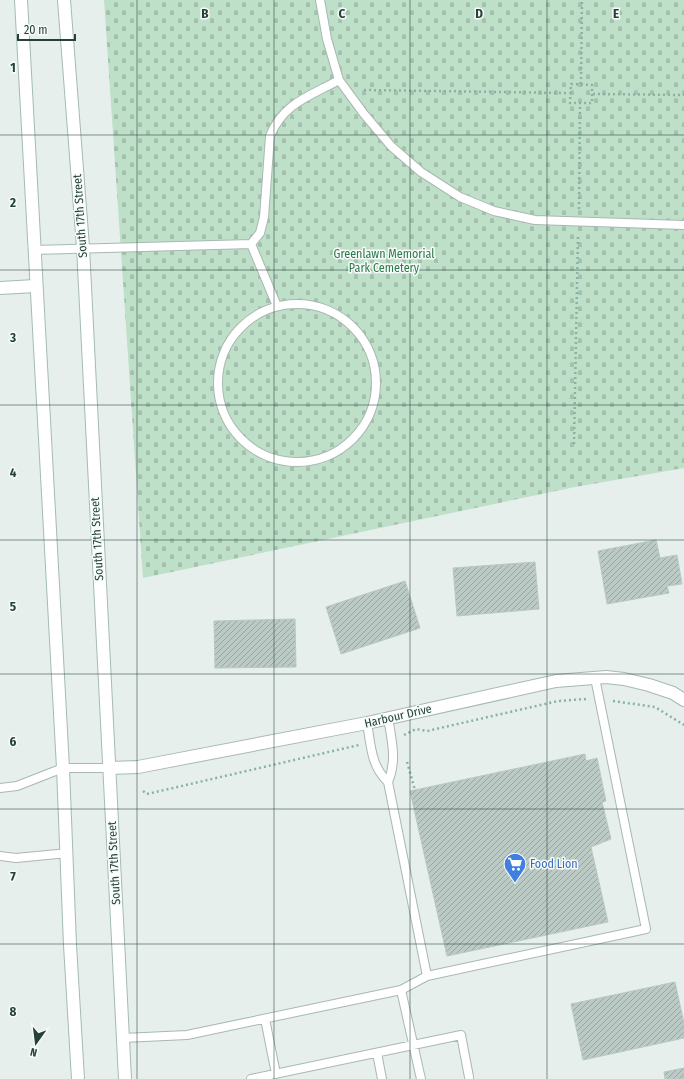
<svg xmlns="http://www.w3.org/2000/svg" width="684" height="1079" viewBox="0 0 684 1079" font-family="'Fira Sans Condensed',sans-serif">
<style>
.cemetery{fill:url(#cemetery-stones)}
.building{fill:url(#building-hatch);stroke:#b8c9c2}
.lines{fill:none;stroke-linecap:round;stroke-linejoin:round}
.service-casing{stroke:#a8b8b2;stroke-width:10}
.minor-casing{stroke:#a8b8b2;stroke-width:14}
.secondary-casing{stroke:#a4bbb3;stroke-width:14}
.path{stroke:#86b3a5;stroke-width:2.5;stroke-dasharray:2 3;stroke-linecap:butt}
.service{stroke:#fff;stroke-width:8}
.minor{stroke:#fff;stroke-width:12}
.secondary{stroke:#fff;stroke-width:12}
.grid{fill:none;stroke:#24423a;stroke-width:1;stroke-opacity:0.55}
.labels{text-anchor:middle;stroke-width:3;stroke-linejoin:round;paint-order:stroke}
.street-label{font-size:12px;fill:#24423a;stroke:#f7fbf9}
.park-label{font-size:12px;fill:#2d7a4b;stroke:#f7fbf9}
.shop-label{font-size:12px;fill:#366cbe;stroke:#f7fbf9;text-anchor:start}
.grid-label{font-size:13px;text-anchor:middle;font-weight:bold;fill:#24423a;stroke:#f7fbf9;stroke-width:3;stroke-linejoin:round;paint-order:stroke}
</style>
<defs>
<pattern id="cemetery-stones" width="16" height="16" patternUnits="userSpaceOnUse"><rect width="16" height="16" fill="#bfe0c8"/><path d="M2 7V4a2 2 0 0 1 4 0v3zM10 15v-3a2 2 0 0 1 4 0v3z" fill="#a4c1ad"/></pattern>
<pattern id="building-hatch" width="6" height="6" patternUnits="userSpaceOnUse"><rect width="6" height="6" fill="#bbcac4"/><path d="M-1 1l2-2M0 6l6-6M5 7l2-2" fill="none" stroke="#98a6a0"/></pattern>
</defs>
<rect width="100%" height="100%" fill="#e6efeb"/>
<!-- cemetery -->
<path class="cemetery" d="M104 0H684V468L575 487 143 578Z"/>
<!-- building -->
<path class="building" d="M656 540 660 558 677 555 682 584 667 586 669 593 607 604 598 551Z
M535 562 539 609 457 616 453 568Z
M405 581 420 628 341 654 326 607Z
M295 619 296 667 215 668 214 621Z
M585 754 586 761 597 758 606 801 602 802 611 839 591 847 608 922 447 956 410 791Z
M675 982 684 1023V1038L583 1060 571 1004Z
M684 1068V1079H665L664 1072Z"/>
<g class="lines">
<!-- service casing -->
<g class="service-casing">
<path id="service" d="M320 0 327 39 339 80 364 114 391 146 421 172 460 197 494 211 535 220 684 225
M251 244 277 306
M34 250 251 244 260 233 264 217 270 136C283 103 310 96 339 80
M218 383a79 79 0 1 1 158 0a79 79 0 1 1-158 0Z
M367 723C371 746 371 766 388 782
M0 788 17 786 63 768H109
M0 856 16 858 68 853
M427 976 646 929 595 678
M401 990 421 1079
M265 1019 276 1074
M123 1038 187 1035 401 990 427 976 388 782C397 761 392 741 388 718
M377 1053 382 1079
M251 1079 461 1035 469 1077"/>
</g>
<!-- minor casing -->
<g class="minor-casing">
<path id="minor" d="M0 288 35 286
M109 768 138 767 367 723 556 681 606 677 624 679 649 685 673 693 684 700"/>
</g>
<!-- secondary casing -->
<g class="secondary-casing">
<path id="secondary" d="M21 0 63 768 70 945 78 1079
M64 0 83 247 125 1079"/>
</g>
<!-- path -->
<path class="path" d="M571 84 592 85V103H570Z
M581 84 582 0
M364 90 569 93
M593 94 684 95
M579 209 580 104
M574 444 578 234
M613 701 655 707 684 725
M404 735 416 729 427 731 558 701 586 699
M407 762 415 790
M143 791 147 794 359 745"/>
<!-- service -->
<use href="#service" class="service"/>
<!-- minor -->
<use href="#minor" class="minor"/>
<!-- secondary -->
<use href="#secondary" class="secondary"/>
</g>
<!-- grid -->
<path class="grid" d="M137 0V1079M274 0V1079M410 0V1079M547 0V1079M0 135H684M0 270H684M0 405H684M0 540H684M0 674H684M0 809H684M0 944H684"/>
<!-- icons -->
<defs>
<g id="supermarket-pin" transform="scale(1.15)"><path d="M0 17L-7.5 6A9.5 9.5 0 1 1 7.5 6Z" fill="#3f7fe0" stroke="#f7fbf9"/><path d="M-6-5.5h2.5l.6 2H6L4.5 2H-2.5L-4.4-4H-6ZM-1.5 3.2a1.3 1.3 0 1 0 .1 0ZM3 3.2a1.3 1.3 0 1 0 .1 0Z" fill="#fff"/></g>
</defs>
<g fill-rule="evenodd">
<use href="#supermarket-pin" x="515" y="864"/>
</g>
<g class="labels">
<!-- street labels -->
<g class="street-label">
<text transform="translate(80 216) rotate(-94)" y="4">South 17th Street</text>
<text transform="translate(97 539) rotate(-93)" y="4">South 17th Street</text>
<text transform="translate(398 716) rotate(-13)" y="4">Harbour Drive</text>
<text transform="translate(114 863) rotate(-93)" y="4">South 17th Street</text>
</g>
<!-- park labels -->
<g class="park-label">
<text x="384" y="258">Greenlawn Memorial<tspan x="384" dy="14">Park Cemetery</tspan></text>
</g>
<!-- shop labels -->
<g class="shop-label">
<text x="530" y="868">Food Lion</text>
</g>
</g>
<g class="grid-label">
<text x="205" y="18">B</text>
<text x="342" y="18">C</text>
<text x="479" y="18">D</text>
<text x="616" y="18">E</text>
<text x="13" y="72">1</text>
<text x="13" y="207">2</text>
<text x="13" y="342">3</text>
<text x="13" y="477">4</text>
<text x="13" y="611">5</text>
<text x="13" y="746">6</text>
<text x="13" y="881">7</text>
<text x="13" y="1016">8</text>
</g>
<!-- north arrow -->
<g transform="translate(36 1043) rotate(194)" stroke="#f7fbf9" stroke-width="3" paint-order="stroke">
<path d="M0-3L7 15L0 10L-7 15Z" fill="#24423a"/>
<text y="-6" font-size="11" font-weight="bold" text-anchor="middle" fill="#24423a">N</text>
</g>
<!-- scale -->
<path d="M18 34v6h57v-6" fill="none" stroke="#24423a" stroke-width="2"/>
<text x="24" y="34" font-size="12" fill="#24423a" stroke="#f7fbf9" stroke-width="3" paint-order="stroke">20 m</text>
</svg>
